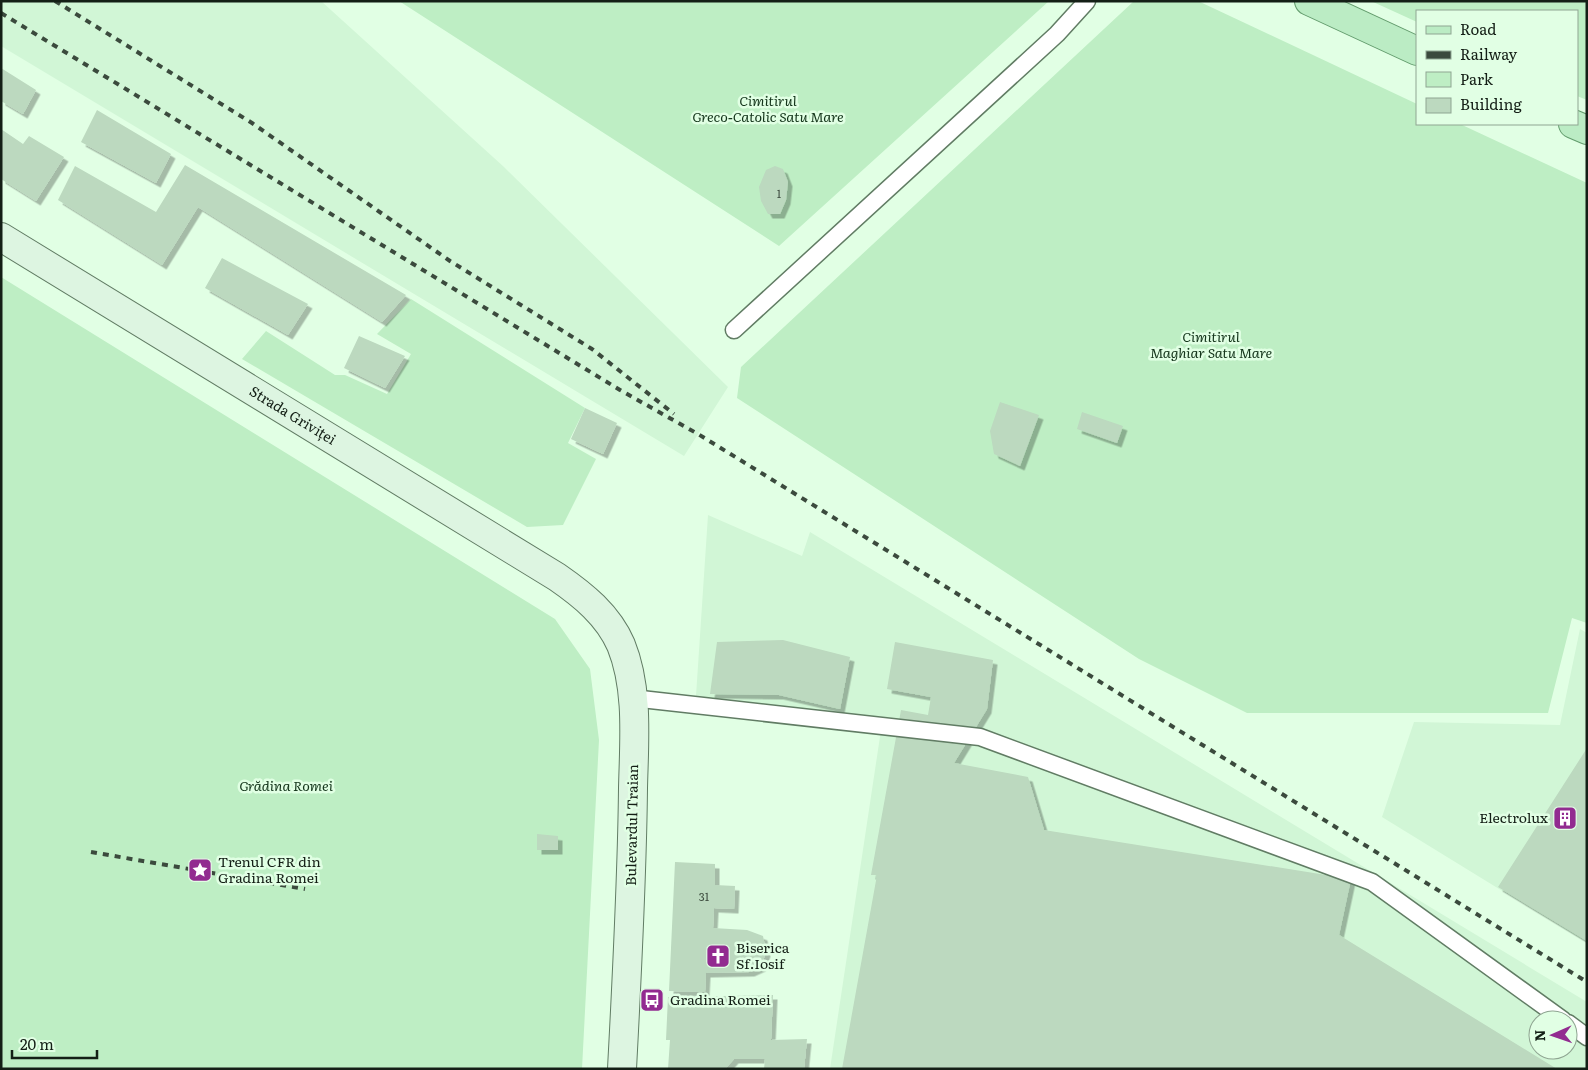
<svg xmlns="http://www.w3.org/2000/svg" width="1588" height="1070" viewBox="0 0 1588 1070" font-family="Literata,serif">
<style>
.built{fill:#d1f6d6;fill-rule:evenodd}
.green{fill:#beeec4}
.building{fill:#bcd9bf;filter:url(#shadow)}
.lines{fill:none;stroke-linecap:round;stroke-linejoin:round}
.lane-casing{stroke:#617c64;stroke-width:19}
.secondary-casing{stroke:#617c64;stroke-width:30}
.primary-casing{stroke:#639c6d;stroke-width:30}
.lane{stroke:#fff;stroke-width:16}
.secondary{stroke:#ddf5e1;stroke-width:28}
.primary{stroke:#bbecc4;stroke-width:28}
.rail{stroke:#3b4a3d;stroke-width:4;stroke-dasharray:6 6;stroke-linecap:butt}
.labels{text-anchor:middle;stroke-width:5;stroke-linejoin:round;paint-order:stroke}
.number-label{font-size:11px;fill:#3e4e40}
.park-label{font-size:14px;font-style:italic;fill:#13341a;stroke:#e1ffe4}
.street-label{font-size:14px;fill:#141f16;stroke:#e1ffe4}
.poi-label{font-size:14px;fill:#141f16;stroke:#e1ffe4;text-anchor:start}
</style>
<defs>
<filter id="shadow"><feDropShadow dx="4.5" dy="4.5" stdDeviation="0" flood-color="#0004"/></filter>
</defs>
<rect width="100%" height="100%" fill="#e1ffe4"/>
<!-- built -->
<path class="built" d="M1 1H321L504 167 728 387 684 456 1 46Z
M708 515 802 556 810 532 1587 1002V1069H830L881 730 695 711ZM1538 1020H1568V1050H1538Z
M1580 629 1587 633V943L1382 817 1414 722 1560 725Z"/>
<!-- green -->
<path class="green" d="M399 1H1049L779 246Z
M1134 1H1198L1417 104V124H1460L1587 183V623L1572 618 1548 713H1247L1139 659 737 398 741 367Z
M1371 1H1587V100L1577 96V11H1417V22Z
M1 277 555 619 590 669 599 740 582 1069H1Z
M411 299 585 408 568 443 596 459 563 525 527 527 242 359 266 331 335 375H345L387 394 411 354 377 334Z"/>
<!-- building -->
<path class="building" d="M1 68 36 90 23 114 1 101Z
M97 110 171 154 156 183 81 142Z
M1 129 23 144 29 136 64 157 36 201 1 179Z
M185 165 406 295 382 322 198 207 162 265 58 200 75 166 156 212Z
M775 166 783 169 788 182 786 200 780 214H768L761 201 759 187 766 170Z
M222 258 308 304 288 335 205 288Z
M359 336 405 356 385 388 344 368Z
M1000 402 1039 415 1020 466 994 454 990 431Z
M585 408 617 423 603 454 571 439Z
M1082 412 1123 426 1117 443 1077 429Z
M783 640 850 657 840 709 779 695 710 694 717 642Z
M895 642 993 660 987 709 954 763 1028 777 1044 830 1351 879 1339 935 1557 1069H842L877 875H871L901 710 928 715 931 697 887 689Z
M1587 748V941L1498 887Z
M537 834 558 836V850H537Z
M675 862 715 864V885L735 886 734 909 714 908 713 928 747 930 763 936 766 952 761 967 750 972 706 973 705 992 669 991Z
M773 995 771 1040 807 1039 804 1069H764L765 1059H734L725 1069H668L670 1040H666L668 997Z"/>
<g class="lines">
<!-- lane casing -->
<g class="lane-casing">
<path id="lane" d="M734 330 1057 34 1087 1
M632 698 980 737 1372 882 1563 1020
M1568 1023 1587 1037"/>
</g>
<!-- secondary casing -->
<g class="secondary-casing">
<g id="secondary">
<path id="s1" d="M1 237 557 577C583 595 608 615 621 645 639 689 634 742 633 788 632 882 627 975 622 1069"/>
</g>
</g>
<!-- primary casing -->
<g class="primary-casing">
<path id="primary" d="M1309 1 1417 51
M1573 124 1587 130"/>
</g>
<!-- lane -->
<use href="#lane" class="lane"/>
<!-- secondary -->
<use href="#secondary" class="secondary"/>
<!-- primary -->
<use href="#primary" class="primary"/>
<!-- rail -->
<path class="rail" d="M55 1 252 123 450 261 592 349 674 414
M1 13 620 390 698 434 1587 982
M91 852 305 889"/>
</g>
<!-- icons -->
<defs>
<g id="building-square" transform="scale(1.25)"><rect x="-9" y="-9" width="18" height="18" rx="4" fill="#922b90" stroke="#e1ffe4"/><path d="M-4-6H4V6H1V3H-1V6H-4ZM-2.5-4.3h1.7v1.8h-1.7ZM.8-4.3h1.7v1.8H.8ZM-2.5-1h1.7V.8h-1.7ZM.8-1h1.7V.8H.8Z" fill="#fff"/></g>
<g id="sight-square" transform="scale(1.25)"><rect x="-9" y="-9" width="18" height="18" rx="4" fill="#922b90" stroke="#e1ffe4"/><path d="M0-6L1.8-2.2L6-1.7L2.9 1.2L3.7 5.4L0 3.3L-3.7 5.4L-2.9 1.2L-6-1.7L-1.8-2.2Z" fill="#fff"/></g>
<g id="church-square" transform="scale(1.25)"><rect x="-9" y="-9" width="18" height="18" rx="4" fill="#922b90" stroke="#e1ffe4"/><path d="M-1.2-6h2.4v3.5h3.3v2.4h-3.3V6h-2.4V-.1h-3.3v-2.4h3.3Z" fill="#fff"/></g>
<g id="bus-square" transform="scale(1.25)"><rect x="-9" y="-9" width="18" height="18" rx="4" fill="#922b90" stroke="#e1ffe4"/><path d="M-5-6H5V4H4V6H2V4H-2V6H-4V4H-5ZM-3.5-4V0h7V-4ZM-3.5 1.2v1.5H-2V1.2ZM2 1.2v1.5H3.5V1.2Z" fill="#fff"/></g>
</defs>
<g fill-rule="evenodd">
<use href="#building-square" x="1565" y="818"/>
<use href="#sight-square" x="200" y="870"/>
<use href="#church-square" x="718" y="956"/>
<use href="#bus-square" x="652" y="1000"/>
</g>
<g class="labels">
<!-- number labels -->
<g class="number-label">
<text x="779" y="198">1</text>
<text x="704" y="901">31</text>
</g>
<!-- park labels -->
<g class="park-label">
<text x="768" y="106">Cimitirul<tspan x="768" dy="16">Greco-Catolic Satu Mare</tspan></text>
<text x="1211" y="342">Cimitirul<tspan x="1211" dy="16">Maghiar Satu Mare</tspan></text>
<text x="286" y="791">Grădina Romei</text>
</g>
<!-- street labels -->
<g class="street-label">
<text dy="5" stroke="none"><textPath href="#s1" startOffset="342">Strada Griviței</textPath></text>
<text transform="translate(632 825) rotate(-89)" y="5">Bulevardul Traian</text>
</g>
<!-- poi labels -->
<g class="poi-label">
<text x="1548" y="823" text-anchor="end">Electrolux</text>
<text x="218" y="867">Trenul CFR din<tspan x="218" dy="16">Gradina Romei</tspan></text>
<text x="736" y="953">Biserica<tspan x="736" dy="16">Sf.Iosif</tspan></text>
<text x="670" y="1005">Gradina Romei</text>
</g>
</g>
<!-- border -->
<rect width="1588" height="1070" fill="none" stroke="#141f16" stroke-width="5"/>
<!-- legend -->
<rect x="1416" y="10" width="162" height="115" fill="#e1ffe4" stroke="#8fa592"/>
<rect x="1426" y="26" width="25" height="8" fill="#bbecc4" stroke="#8fa592"/>
<text x="1460" y="35" font-size="15" fill="#141f16">Road</text>
<rect x="1426" y="51" width="25" height="8" fill="#3b4a3d" stroke="#8fa592"/>
<text x="1460" y="60" font-size="15" fill="#141f16">Railway</text>
<rect x="1426" y="72" width="25" height="15" fill="#beeec4" stroke="#8fa592"/>
<text x="1460" y="85" font-size="15" fill="#141f16">Park</text>
<rect x="1426" y="98" width="25" height="15" fill="#bcd9bf" stroke="#8fa592"/>
<text x="1460" y="110" font-size="15" fill="#141f16">Building</text>
<!-- north arrow -->
<g transform="translate(1553 1035) rotate(268)"><circle r="24" fill="#e1ffe4" stroke="#8fa592"/>
<path d="M0-4L9 19L0 12L-9 19Z" fill="#922b90"/>
<text y="-8" font-size="14" font-weight="bold" text-anchor="middle" fill="#141f16">N</text>
</g>
<!-- scale -->
<path d="M12 1050v8h85v-8" fill="none" stroke="#141f16" stroke-width="2.5"/>
<text x="20" y="1050" font-size="15" fill="#141f16" stroke="#e1ffe4" stroke-width="4" paint-order="stroke">20 m</text>
</svg>
